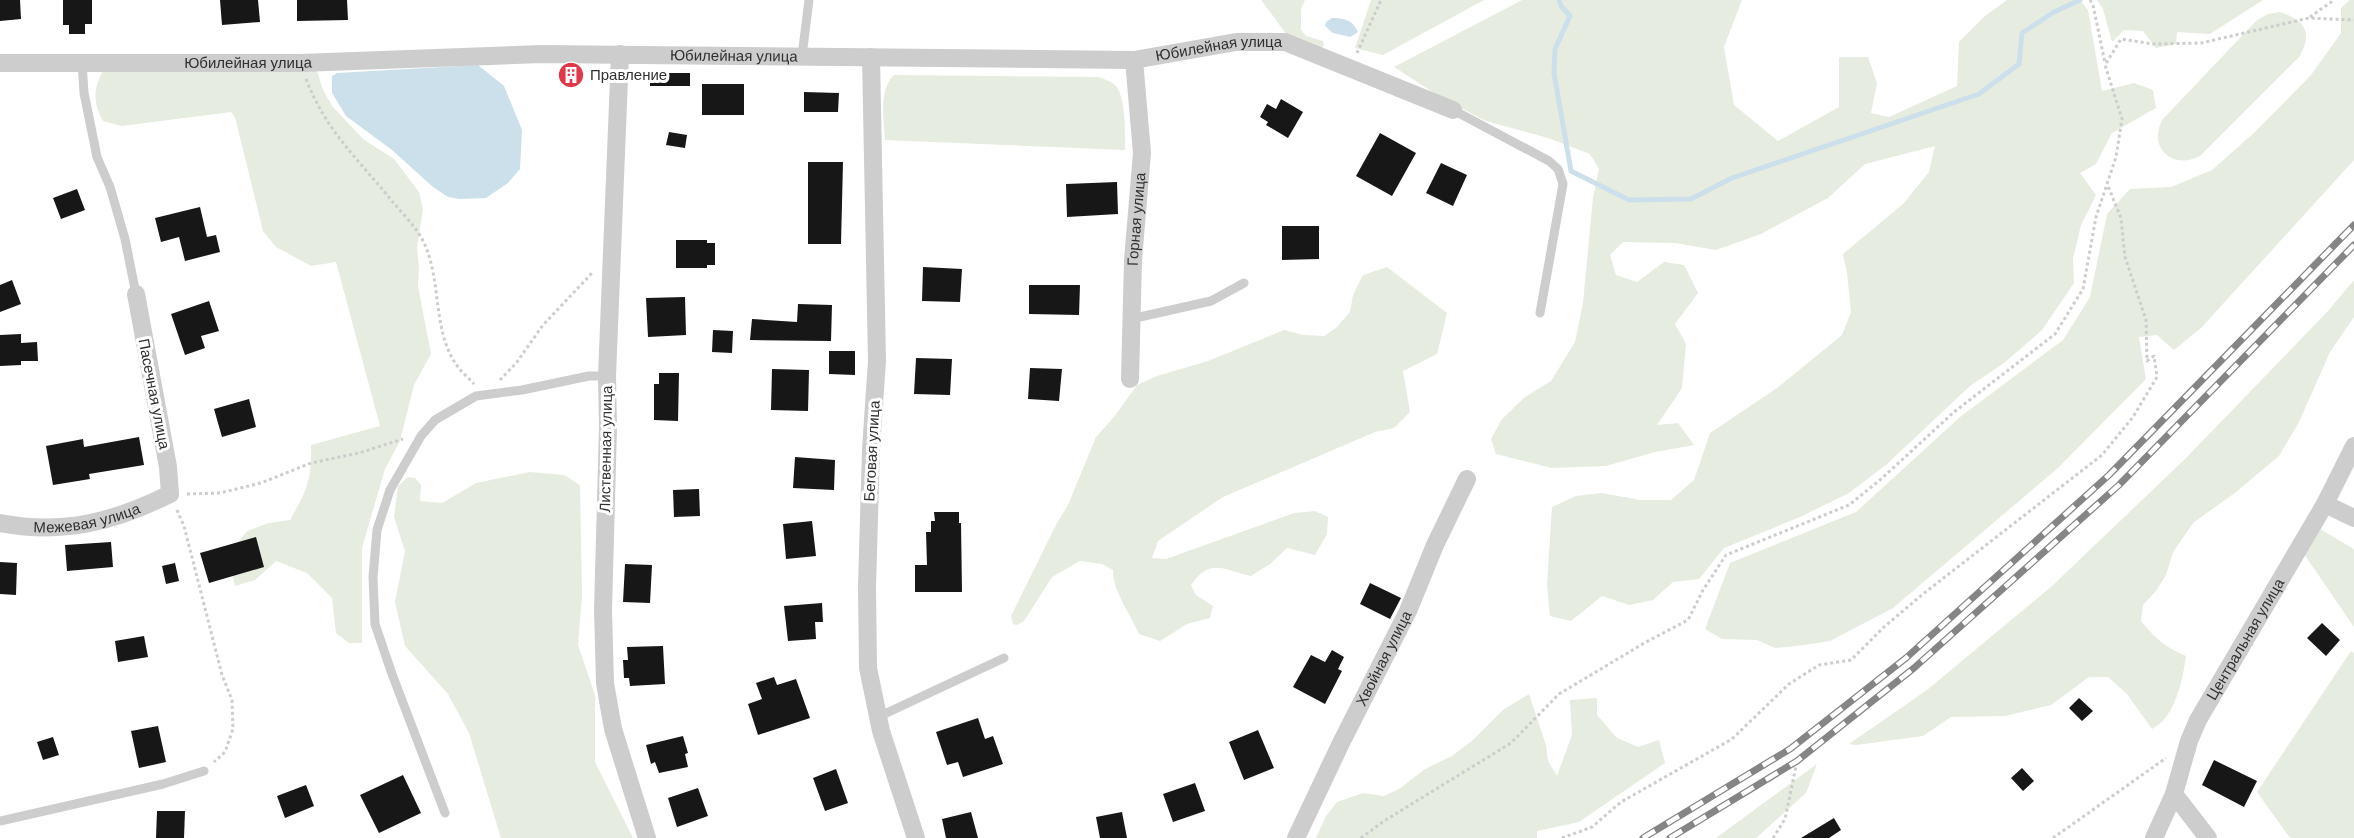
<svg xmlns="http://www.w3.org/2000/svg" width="2354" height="838" viewBox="0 0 2354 838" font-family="'DM Sans',sans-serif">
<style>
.green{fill:#e6ecdf}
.water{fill:#cce0eb}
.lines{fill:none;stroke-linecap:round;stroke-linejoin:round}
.stream{stroke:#cce0eb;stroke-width:5}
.building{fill:#171717}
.path{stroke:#cdcdcd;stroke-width:3;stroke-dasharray:3 3;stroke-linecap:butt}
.lane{stroke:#cdcdcd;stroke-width:9}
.street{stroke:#cdcdcd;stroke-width:18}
.rail-casing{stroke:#858585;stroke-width:7}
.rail{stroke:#fff;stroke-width:4.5;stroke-dasharray:14;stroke-linecap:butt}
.labels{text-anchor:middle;stroke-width:6;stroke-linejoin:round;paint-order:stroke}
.street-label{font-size:15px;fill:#303030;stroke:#fff}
.poi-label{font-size:15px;fill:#303030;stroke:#fff;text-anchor:start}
</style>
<rect width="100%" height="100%" fill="#fff"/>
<!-- green -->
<path class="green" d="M1261 0H1305L1301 9V30L1306 36 1323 41 1324 45 1320 50 1290 39Z
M1371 0H1484L1383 55 1355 48Z
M1522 0H1742L1724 47 1734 105 1778 141 1839 107V57H1868L1877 83 1871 113 1889 117 1957 86 1959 42 1985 16 2007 0H2080L2088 10 2102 91 2134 83 2153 90 2156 108 2112 133 2096 164 2080 173 2096 195 2081 225 2073 259 2074 283 2042 330 2004 363 1970 386 1887 464 1849 493 1800 517 1724 548 1699 579 1673 582 1653 600 1629 605 1602 596 1571 621 1550 616 1547 584 1552 507 1576 496 1602 493 1640 500H1671L1694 480 1710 433 1777 388 1842 335 1851 312 1847 273 1843 254 1904 203 1929 172 1935 146 1865 164 1828 198 1761 234 1716 250 1675 243 1623 242 1610 255 1616 275 1637 282 1664 262 1684 265 1698 293 1675 324 1686 344 1682 388 1657 425 1678 423 1694 445 1655 452 1606 466 1552 468 1496 454 1491 439 1502 419 1525 397 1551 381 1575 342 1583 303 1593 197 1599 169 1590 154 1548 138 1486 121 1445 100 1394 67Z
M2097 0H2263L2210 34 2177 32 2176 44 2156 48 2143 31 2124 30 2112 42 2103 9Z
M2350 0H2354V160L2201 328 2174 350 2157 335 2139 337 2146 379 2058 468 1893 608 1830 641 1804 645 1775 648 1757 640 1722 639 1705 629 1730 563 1856 512 1960 417 2063 340 2090 297 2107 214 2130 189 2171 187 2212 170 2255 132 2311 75 2341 33V8Z
M2280 12C2304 20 2314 32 2299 57L2200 156C2185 164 2166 162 2159 144 2156 136 2159 127 2162 120L2257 20 2268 14Z
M103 71H317L323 90 332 106 363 139 394 159 419 192 423 209 417 247 419 268 418 286 431 354 414 385 400 441 385 469 362 548V643H349L336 633 332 598 307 573 276 561 255 580 235 586 231 570 230 553 247 531 269 523 290 520C307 490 312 480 311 445L380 426 336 262 311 266 276 247 263 231 235 117 231 112 122 126 103 121C93 102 93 90 103 71Z
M894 75 1098 77C1104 79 1111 81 1116 86 1126 99 1125 134 1125 150L885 140C884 120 878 90 894 75Z
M1387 267 1447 313 1437 354 1403 371 1410 412 1394 428 1375 432 1223 497 1158 541 1152 558 1166 559 1294 513 1315 511 1328 517 1327 534 1315 555 1287 548 1270 564 1251 576C1224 570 1210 557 1191 585L1196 595 1213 606 1210 618 1187 624 1160 641 1139 634C1131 615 1112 590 1113 570L1102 564 1080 561 1052 577 1024 621 1017 625 1013 624 1011 616 1057 523 1068 505 1096 437 1114 417 1137 385 1157 376 1208 361 1284 330 1303 335 1324 336 1336 328 1350 312 1353 295 1363 275Z
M2354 280V317L2330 352 2299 422 2279 456 2236 492 2193 523 2173 552 2166 575 2156 591 2143 605 2141 621C2156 639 2165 647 2186 656 2183 679 2175 718 2152 729L2127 694 2108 677H2089L2051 705 2005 716 1951 717 1923 736 1856 745 1849 744 1927 690 2052 586 2185 459 2328 311Z
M530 472 564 475 580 485 582 595 578 645 595 695V762L633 838H501L469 733 448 694 405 646 395 602 405 551 394 517 398 486 408 477 415 478 421 485 420 501 442 503 476 483Z
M2320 529 2354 549V627L2304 554Z
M2351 651 2354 653V838H2290L2257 792Z
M1529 694 1546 745 1548 761 1557 776 1572 735 1570 700 1597 698V715L1617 738 1638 747 1659 740 1665 763 1579 822 1537 831V838H1316L1326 816 1337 802 1363 793 1384 796 1399 789 1425 769 1452 756 1473 740 1503 710Z
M1817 764 1806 793 1756 838H1716Z"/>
<!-- water -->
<path class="water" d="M1332 18C1344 18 1353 20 1358 32L1350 37 1333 33 1325 26 1326 22Z
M478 65 504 86 522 130 520 169 508 183 486 198 460 199 448 197 433 187 392 150 346 116 332 93V76L337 73Z"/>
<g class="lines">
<!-- stream -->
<path class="stream" d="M1559 0 1561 6 1570 16 1555 49 1554 73 1571 171 1629 200 1691 199 1732 178 1979 94 2019 64 2022 33 2054 12 2080 0"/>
</g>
<!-- building -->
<path class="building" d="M0 0H20L21 19 0 21Z
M63 0H92V24H85V34H69V25H63Z
M220 0H258L260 22 222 25Z
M297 0H347L348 20 297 21Z
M650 73H690V86H650Z
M702 84H744V115H702Z
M804 92 839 93 838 112H804Z
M1281 99 1303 112 1288 138 1266 125 1268 122 1260 117 1267 104 1276 109Z
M669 132 687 135 685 148 666 145Z
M1380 133 1416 153 1392 196 1356 176Z
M808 162H843L841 244H808Z
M1441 163 1467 175 1453 206 1426 193Z
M1117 182 1118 214 1067 217 1066 184Z
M77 189 85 210 61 219 53 198Z
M200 207 207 237 216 235 220 252 185 261 179 237 161 242 155 218Z
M1282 226H1319V259L1282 260Z
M676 240H707V243H715V265H707V268H676Z
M923 267 962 269 960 302 922 301Z
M12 280 21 304 0 312V285Z
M1029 285H1080L1079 315 1029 314Z
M685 297 686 335 648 337 646 298Z
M209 301 219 331 201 336 205 348 185 355 171 314Z
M798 304 832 305 831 341 750 340 752 319 797 322Z
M713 330 733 331 732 353 712 352Z
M21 334V343L37 342 38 361H21V365L0 366V335Z
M829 351H855V375L829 374Z
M916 358 952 359 950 395 914 394Z
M1030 368 1062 369 1059 401 1028 399Z
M772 369 809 370 808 411 771 410Z
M659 373H679L678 421 654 420V384H659Z
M249 399 256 427 222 437 214 409Z
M139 437 144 465 89 474 90 479 53 485 46 446 83 439 84 447Z
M795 457 835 460 834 490 793 488Z
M699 489 700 516 674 517 673 490Z
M934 512H959V523H961L962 592H915V565H927L926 532H931V521H935Z
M812 521 816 556 786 559 783 524Z
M256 537 264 567 209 583 200 553Z
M111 542 113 567 67 571 65 545Z
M0 562 17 563 16 595 0 594Z
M175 563 179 581 166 584 162 566Z
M625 564 652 565 650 603 623 602Z
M1370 583 1401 598 1390 619 1360 604Z
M822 603 823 622H815L816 639 788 641 784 606Z
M2322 623 2340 640 2326 656 2307 638Z
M144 636 148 657 118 662 115 641Z
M663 646 665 684 630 686 629 678H624L623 660H628L627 647Z
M1332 650 1344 657 1338 669 1342 671 1325 704 1293 687 1311 655 1325 662Z
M774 677 777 685 796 679 810 718 758 735 748 704 762 699 756 683Z
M2079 698 2093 711 2082 721 2069 708Z
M978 718 985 739 993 736 1003 764 963 777 958 762 947 765 936 732Z
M158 726 166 762 139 768 131 731Z
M1258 730 1274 768 1244 780 1229 742Z
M683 736 688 753 685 754 688 767 659 773 655 762 651 764 646 745Z
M53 737 59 755 43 760 37 742Z
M2214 760 2257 781 2244 807 2202 785Z
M2022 768 2034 781 2023 791 2011 778Z
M836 769 848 803 825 811 813 778Z
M403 775 421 813 379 833 360 795Z
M1195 783 1205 811 1173 822 1163 794Z
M306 785 314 806 285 818 277 796Z
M698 788 708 816 677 827 668 798Z
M157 811H185L184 838H156Z
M971 812 978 838H946L942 819Z
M1122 812 1127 838H1100L1096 817Z
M1834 818 1841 830 1829 838H1801Z"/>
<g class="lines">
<!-- path -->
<path class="path" d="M2090 0 2093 5 2105 63
M2310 17 2334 0
M1357 53 1381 0
M306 79C326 131 358 159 392 201 403 214 418 229 425 245 442 284 432 332 458 367 462 373 469 378 474 384
M500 380 517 362 543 325 593 272
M187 494 220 493 261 483 311 463 359 453 403 439
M177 510 184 526 222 675 232 700 233 729 225 752 214 762
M1361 838 1384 821 1511 743 1559 694 1646 642 1688 620 1703 590 1726 555 1849 505 1880 480 1954 412 2055 334 2083 289 2096 217 2116 157 2122 119 2105 65 2121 39 2153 44 2201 43 2309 18 2354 20
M1562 838 1592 827 1621 802 1732 739 1789 684 1819 665 1851 660 1884 627 1923 594 2102 455 2133 417 2157 377 2154 356 2147 361 2146 320 2125 257 2121 218 2108 186
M1773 838 1785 819 1797 761
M2053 838 2166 758"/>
<!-- lane -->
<path class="lane" d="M802 56 809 0
M82 62 84 93 97 157 110 187 125 239 136 294
M1453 110 1549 161 1558 169 1563 184 1540 313
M1131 319 1211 301 1244 283
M878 717 1004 658
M445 813 392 674 375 624 373 577 377 530 390 490 421 436 435 420 476 396 522 390 589 376H607
M0 821 163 784 204 771"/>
<!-- street -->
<g class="street">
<path d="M620 54 607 376 608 427 603 610 605 683 613 729 647 838"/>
<path d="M871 57 877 361 871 449 867 587 868 668 881 731 916 838"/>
<path id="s1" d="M0 63H300L541 54 1134 60 1236 42H1285L1453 110"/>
<path id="s2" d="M1130 379 1133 260 1142 153 1134 60"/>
<path d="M2325 504 2354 518"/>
<path id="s3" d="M0 523C63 535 114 522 170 494L168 467 136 294"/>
<path d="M2174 794 2208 838"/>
<path id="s4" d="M1296 838 1341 743 1408 611 1435 545 1467 479"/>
<path id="s5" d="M2154 838 2174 794 2189 741 2198 720 2325 504 2354 446"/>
</g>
<!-- rail casing -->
<g class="rail-casing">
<path id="rail" d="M1643 838 1790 749 1906 658 2109 475 2354 225
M1670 838 1797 761 1914 668 2119 485 2354 245"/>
</g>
<!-- rail -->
<use href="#rail" class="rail"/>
</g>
<!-- icons -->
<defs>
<g id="building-disc" transform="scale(1.35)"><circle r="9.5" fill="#df3a4a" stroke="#fff"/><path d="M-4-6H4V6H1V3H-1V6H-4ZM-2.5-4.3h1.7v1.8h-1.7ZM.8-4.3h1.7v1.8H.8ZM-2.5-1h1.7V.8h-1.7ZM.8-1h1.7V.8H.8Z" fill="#fff"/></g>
</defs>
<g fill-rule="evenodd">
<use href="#building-disc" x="571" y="75"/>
</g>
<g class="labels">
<!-- street labels -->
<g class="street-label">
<text dy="5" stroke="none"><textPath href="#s1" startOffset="1220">Юбилейная улица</textPath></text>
<text dy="5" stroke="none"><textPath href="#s1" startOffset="734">Юбилейная улица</textPath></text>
<text dy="5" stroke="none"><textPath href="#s1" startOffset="248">Юбилейная улица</textPath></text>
<text dy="5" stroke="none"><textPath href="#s2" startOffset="160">Горная улица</textPath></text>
<text transform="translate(154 394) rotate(79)" y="5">Пасечная улица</text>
<text transform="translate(606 449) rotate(-89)" y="5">Лиственная улица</text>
<text transform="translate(872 451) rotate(-87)" y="5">Беговая улица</text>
<text dy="5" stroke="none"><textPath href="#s3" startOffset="88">Межевая улица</textPath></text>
<text dy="5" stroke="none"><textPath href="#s5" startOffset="220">Центральная улица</textPath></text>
<text dy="5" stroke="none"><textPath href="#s4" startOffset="200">Хвойная улица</textPath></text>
</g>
<!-- poi labels -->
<g class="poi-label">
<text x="590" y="80">Правление</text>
</g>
</g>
</svg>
